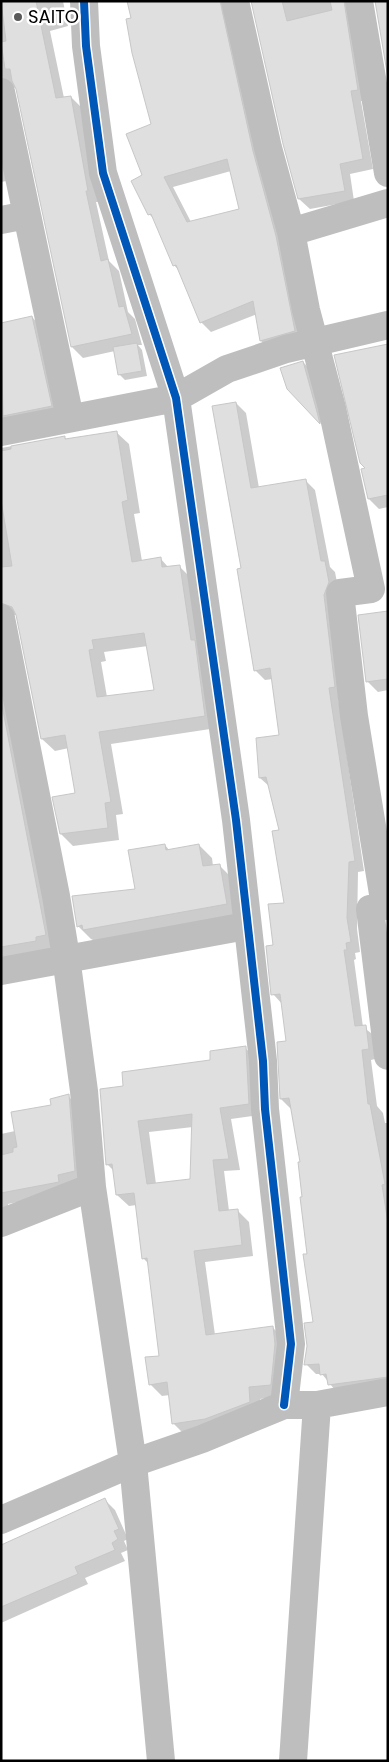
<svg xmlns="http://www.w3.org/2000/svg" width="389" height="1762" viewBox="0 0 389 1762" font-family="Poppins,sans-serif">
<style>
.shadow{fill:#0003;fill-rule:evenodd}
.building{fill:#dfdfdf;stroke:#c7c7c7;fill-rule:evenodd}
.lines{fill:none;stroke-linecap:round;stroke-linejoin:round}
.minor{stroke:#bebebe;stroke-width:28}
.cycleway-casing{stroke:#fff;stroke-width:11}
.cycleway{stroke:#0057b8;stroke-width:8}
.poi-dot{fill:#595959;stroke:#fff;stroke-width:2}
.labels{text-anchor:middle;stroke-width:5;stroke-linejoin:round;paint-order:stroke}
.poi-label{font-size:18px;fill:#000;stroke:#fff;text-anchor:start}
</style>
<rect width="100%" height="100%" fill="#fff"/>
<!-- shadow -->
<path class="shadow" d="M1 1H63L68 26 50 31 64 98 71 97 82 108 99 202H96L109 261 119 271 128 312 135 319 142 345H138L142 350 147 376 125 380 119 374 115 351 83 358 72 347 17 88 9 87 1 92Z
M128 1H233L305 341 271 351 261 341 257 314 211 332 201 322 180 272 174 265 155 220 149 214 144 176 153 125ZM231 171 240 210 191 222 173 187Z
M252 1H358L368 100 361 101 373 169 350 174 354 201 310 209 299 199Z
M1 124 12 180 1 182Z
M32 317 44 330 63 418 1 435V324Z
M388 345V507L379 509 369 499 367 469Z
M303 362 314 373 329 432 288 388Z
M236 403 246 413 259 488 305 480 315 490 330 567 335 572 339 593 344 696 338 697 364 871 358 872 357 929 360 952 355 953 356 959 354 960 363 1027 375 1036 379 1058 371 1060 377 1106 383 1113 385 1123H388V1388L339 1395 322 1374H316L306 1364 314 1323 302 1163 291 1109 281 1099 288 1042 283 1005 273 994 275 946 285 904 280 831 270 787 260 778 258 739 280 736 273 679 265 680 255 670 242 569Z
M116 432 129 444 140 513 134 514 142 561 160 558 169 568 179 566 192 579 217 728 111 744 123 814 116 815 119 840 73 846 61 834 76 794 69 748 55 751 42 739 18 615H10L1 621V448L64 437 67 440ZM148 646 155 691 107 697 101 662 106 661 104 652Z
M388 612V690L378 692 367 681Z
M1 653 58 947 1 965Z
M165 845 170 851 199 845 212 858 213 866 219 865 232 878 239 917 97 942 91 939 78 926 136 890Z
M245 1048 257 1059 260 1115 231 1119 240 1170 224 1171 229 1211 237 1210 249 1222 253 1256 205 1262 215 1335 273 1328 285 1339 282 1396 260 1399 261 1413 185 1435 173 1423 170 1395 162 1396 150 1384 161 1357 149 1264 143 1258 137 1205 129 1206 117 1195 114 1171 107 1164 125 1087 212 1061ZM193 1127 191 1180 156 1184 149 1132Z
M68 1096 78 1106 85 1181 69 1192 8 1204 9 1210 1 1211V1134L15 1131Z
M105 1500 115 1510 128 1539 124 1541 128 1550 121 1553 125 1561 85 1578 88 1584 1 1623V1555Z"/>
<!-- building -->
<path class="building" d="M1 1H36L56 98 71 96 88 191H86L101 261 108 259 119 307 124 306 132 334 71 347 16 89 12 81 10 69H5L1 42 6 41Z
M127 1H220L253 151 276 236 295 331 260 341 253 301 200 323 176 265 173 266 151 214 148 215 131 181 142 175 126 134 151 124 132 53 126 19 131 18ZM227 159 239 209 187 222 164 177Z
M251 1H282L287 21 332 10 330 1H344L358 90 351 91 363 159 340 164 345 191 298 199 283 144Z
M375 1H388V78Z
M32 316 52 406 3 416 1 323Z
M137 343 142 371 118 375 113 347Z
M388 344V495L368 499 361 469 365 468 360 463 334 355Z
M303 361 317 412 320 424 287 389 280 368Z
M236 402 251 488 306 479 321 561H325L329 582 324 595 335 687 329 688 355 861 349 862 347 918 351 942 346 943 347 950H344L355 1026 366 1025 369 1049 362 1050 368 1104H370L385 1184 382 1185 388 1223V1377L328 1385 326 1374 320 1375 319 1364 304 1365 307 1346 304 1323 313 1322 303 1254H307L300 1197H302L298 1162H300L289 1098 280 1099 277 1042 286 1041 280 994 271 995 266 946 273 945 268 904 284 903 272 831 279 830 266 777 259 778 256 738 279 735 270 668 254 671 237 569 241 568 212 406Z
M117 431 128 500 122 502 132 562 161 557 162 567 180 565 191 640H195L205 716 99 732 111 802 105 803 108 828 60 834 52 797 75 793 65 735 41 739 16 615 12 607 1 603V567L12 566 1 500V451L11 449V446L65 436V439ZM144 633 154 690 97 697 89 650 94 649 92 640Z
M388 611V679L366 682 358 615Z
M1 700 46 935 36 937V941L1 947Z
M165 844 166 850 199 844 203 866 220 864 227 904 83 930 82 925 77 927 72 896 135 889 128 850Z
M246 1046 249 1104 220 1108 229 1159 213 1160 219 1211 238 1209 242 1245 194 1251 206 1335 273 1326 275 1344 271 1385 249 1387 250 1402 205 1419 172 1424 167 1382 149 1385 145 1357 159 1356 147 1258 142 1259 134 1193 116 1195 112 1164 106 1165 100 1089 123 1086 122 1072 210 1060V1051ZM192 1114 190 1179 147 1184 138 1121Z
M69 1094 75 1171 58 1175 59 1182 1 1193V1155L13 1152V1148L17 1147 11 1112 51 1105 50 1099Z
M105 1498 119 1529 114 1531 118 1539 112 1543 115 1550 75 1567 78 1574 1 1607V1545Z"/>
<g class="lines">
<!-- minor -->
<path class="minor" d="M84 1 86 46 103 173 176 398 236 820 263 1061 265 1109 291 1344 284 1405
M235 1 268 148 291 232 306 310 332 408 371 589 340 593 354 716 385 906
M359 1 388 173
M1 92 70 418
M1 220 27 215
M291 232 388 203
M1 432 176 398 227 369 286 349 388 325
M1 618 56 896 66 957 84 1091 92 1187 133 1463 161 1761
M388 905 370 909 388 1056
M1 971 246 926
M1 1223 92 1187
M1 1520 133 1463 202 1439 284 1405H317L388 1392
M293 1761 317 1405"/>
<!-- cycleway casing -->
<g class="cycleway-casing">
<path id="cycleway" d="M84 1 86 46 103 173 176 398 236 820 263 1061 265 1109 291 1344 284 1405"/>
</g>
<!-- cycleway -->
<use href="#cycleway" class="cycleway"/>
</g>
<!-- markers -->
<circle class="poi-dot" cx="18" cy="17" r="5"/>
<g class="labels">
<!-- poi labels -->
<g class="poi-label">
<text x="28" y="23">SAITO</text>
</g>
</g>
<!-- border -->
<rect width="389" height="1762" fill="none" stroke="#000000" stroke-width="5"/>
</svg>
